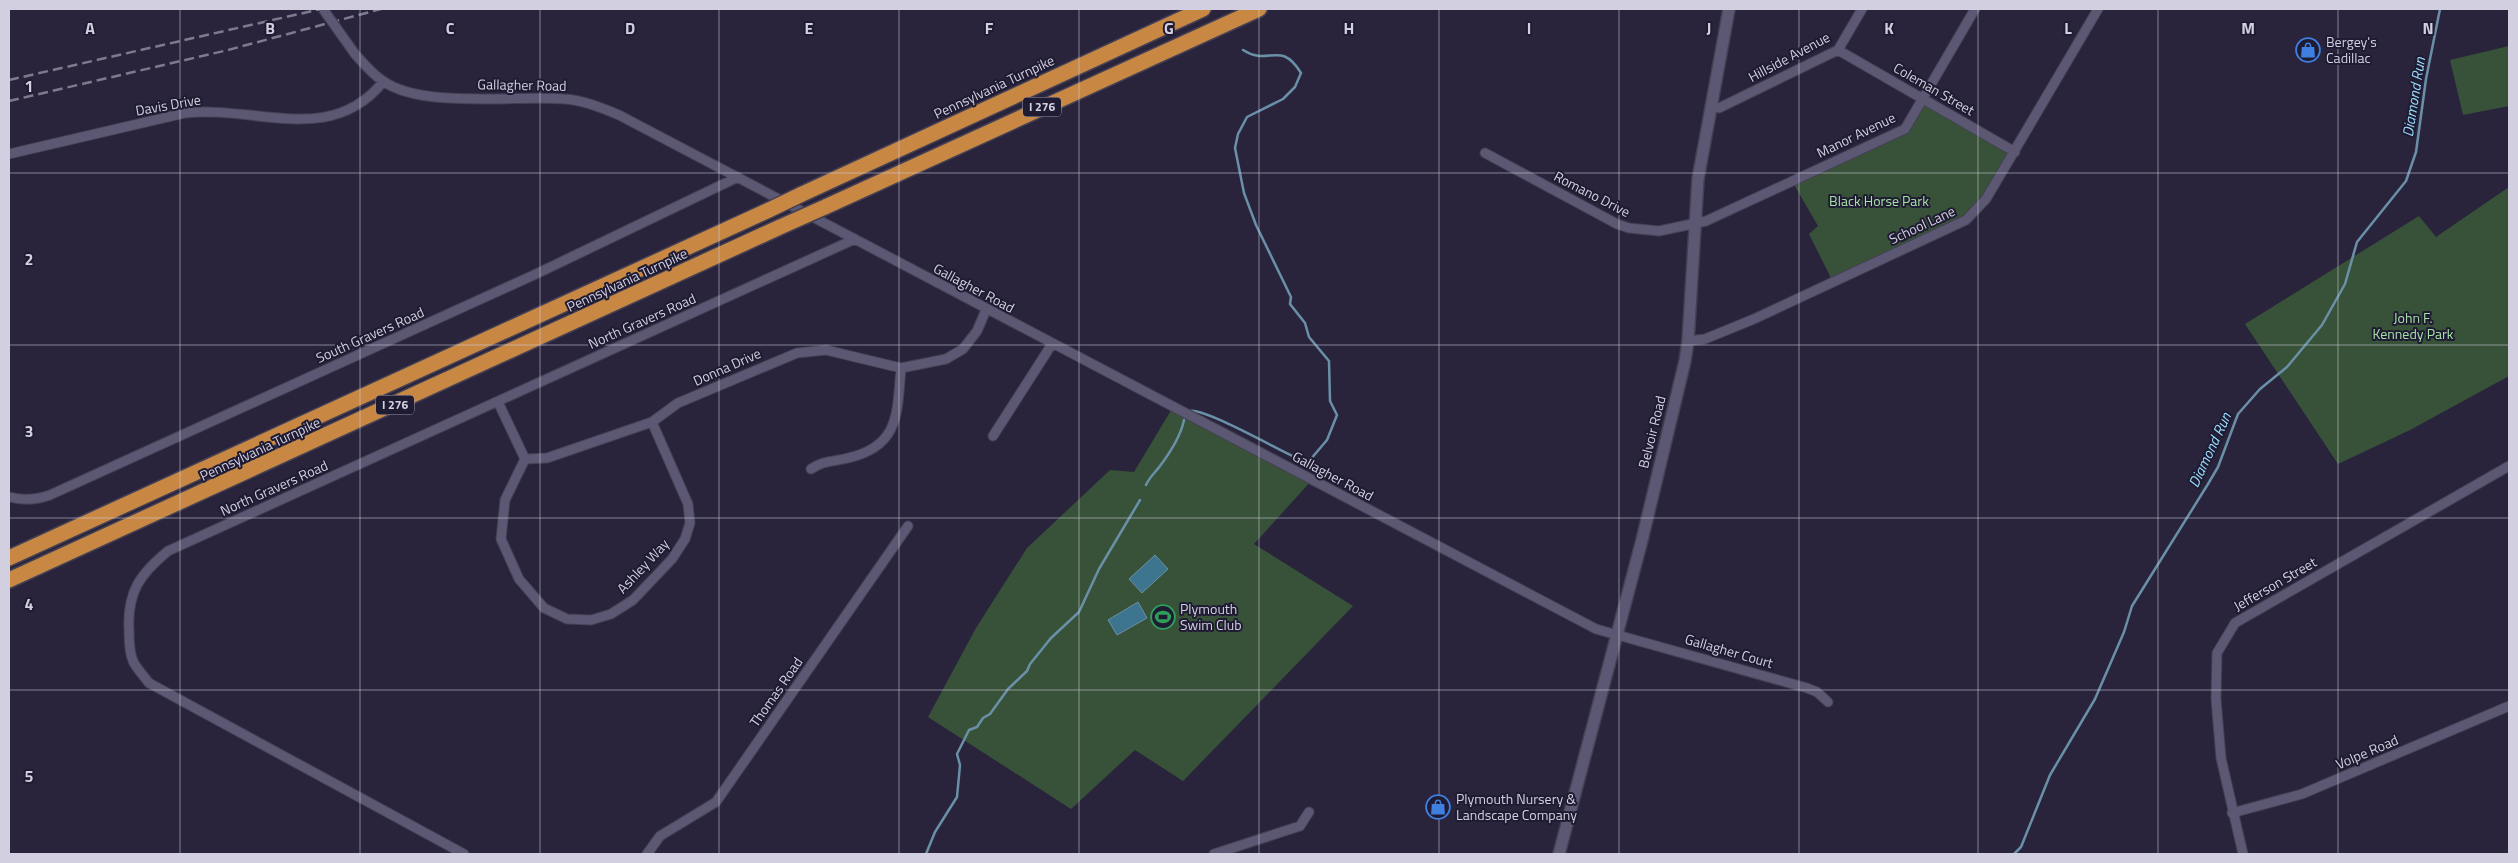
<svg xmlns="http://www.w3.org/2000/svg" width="2518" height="863" viewBox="0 0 2518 863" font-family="'Titillium Web',sans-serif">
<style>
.green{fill:#385239}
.water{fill:#3d748e;stroke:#6a90a7}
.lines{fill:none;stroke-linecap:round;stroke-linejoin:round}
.stream{stroke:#6a90a7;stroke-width:2.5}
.minor-casing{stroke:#444054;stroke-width:11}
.tertiary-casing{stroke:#444054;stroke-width:14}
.motorway-casing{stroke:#444054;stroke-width:18}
.minor{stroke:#5c5873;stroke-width:9}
.tertiary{stroke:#5c5873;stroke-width:11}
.motorway{stroke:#c88844;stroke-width:15}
.rail{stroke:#7e7a8e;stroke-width:2.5;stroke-dasharray:10 5;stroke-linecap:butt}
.minor-bridge-casing{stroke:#444054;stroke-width:11;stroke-linecap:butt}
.motorway-bridge-casing{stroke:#444054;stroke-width:18;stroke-linecap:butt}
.minor-bridge{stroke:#5c5873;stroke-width:9}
.motorway-bridge{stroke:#c88844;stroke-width:15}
.grid{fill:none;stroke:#d2d0e0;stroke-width:1;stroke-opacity:0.55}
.labels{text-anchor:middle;stroke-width:4;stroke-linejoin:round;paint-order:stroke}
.shield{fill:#1f1b32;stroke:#9c9aac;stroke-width:1}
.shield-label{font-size:12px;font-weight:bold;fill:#d2d0e0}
.poi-label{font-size:14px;fill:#d2d0e0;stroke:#1f1b32;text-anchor:start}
.street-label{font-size:14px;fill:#d2d0e0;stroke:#1f1b32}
.park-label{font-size:14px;fill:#a6e1a6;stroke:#1f1b32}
.water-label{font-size:15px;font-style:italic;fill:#99dbfc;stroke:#1f1b32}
.grid-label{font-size:16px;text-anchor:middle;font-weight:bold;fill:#d2d0e0;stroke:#1f1b32;stroke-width:4;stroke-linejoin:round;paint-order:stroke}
</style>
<rect width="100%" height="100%" fill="#29243c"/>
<!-- green -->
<path class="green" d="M2509 46V106L2463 115 2450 60Z
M1922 98 2015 152 1966 220 1833 282 1809 234 1818 226 1792 181 1904 129Z
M2509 187V376L2410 430 2338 464 2245 324 2419 216 2436 237Z
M1173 407 1312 480 1254 544 1353 606 1183 781 1135 750 1071 809 928 717 976 628 1027 548 1110 470 1134 472Z"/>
<!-- water -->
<path class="water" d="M1155 555 1168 569 1142 593 1129 579Z
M1138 602 1147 618 1117 635 1108 620Z"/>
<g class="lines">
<!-- stream -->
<path class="stream" d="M1190 411C1203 407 1282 452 1299 459L1310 460 1327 440 1337 415 1330 401 1329 361 1309 337 1305 323 1290 304 1291 297 1256 225 1244 193 1235 148 1238 134 1247 117 1283 99 1295 87 1301 73C1280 39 1269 67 1243 50
M1146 485C1150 476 1155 473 1160 466 1169 454 1181 435 1184 420
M926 854 935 832 957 797 960 765 957 754 969 730 977 727 983 718 990 714 1008 689 1027 671 1030 664 1051 638 1079 612 1099 569 1140 500
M2014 854 2021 847 2050 775 2095 699 2124 632 2132 606 2208 484 2218 467 2238 414 2260 389 2287 367 2322 325 2345 284 2357 242 2406 181 2416 152 2426 79 2440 9"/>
<!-- minor casing -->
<g class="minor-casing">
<path id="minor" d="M1838 50 2015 152
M355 54C364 64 372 74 383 81 422 109 516 95 564 99 583 100 602 108 619 115L1596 629 1807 688 1817 692 1828 702
M1711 106 1719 108 1838 50 1862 9
M1485 153 1617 224 1629 228 1659 231 1706 221 1905 129 1975 9
M9 154 185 113C256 105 330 147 383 82
M1688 341 1705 339 1754 319 1966 220 1986 199 2098 9
M498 402 525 459 547 458 652 422 678 403 797 353 826 350 901 368 946 359 963 349 977 331 986 310
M993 436 1052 344
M525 459 505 500 501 539 519 579 544 608 567 619 591 620 611 614 633 600 672 559 685 539 690 523 688 504 652 422
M811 469C824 460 833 462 848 458 900 446 897 413 901 368
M9 497C24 501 36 500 50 495L536 274 738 177
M2232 813 2302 794 2509 706
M464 854 149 683C144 676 136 668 133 661 129 652 129 639 129 630 127 592 140 574 168 551L855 239
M647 854 660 836 716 802 908 526
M1214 854 1300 826 1309 812
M2243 854 2221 758 2216 699 2217 653 2235 623 2509 466"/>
</g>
<!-- tertiary casing -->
<g class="tertiary-casing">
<path id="tertiary" d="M1559 854 1642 540 1685 361 1688 341 1698 179 1729 9"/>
</g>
<!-- motorway casing -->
<g class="motorway-casing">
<path id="motorway" d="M800 195 1203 9
M825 207 1259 9
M9 558 769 210
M9 580 780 227"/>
</g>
<!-- minor -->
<use href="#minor" class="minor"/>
<!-- tertiary -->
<use href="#tertiary" class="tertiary"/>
<!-- motorway -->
<use href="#motorway" class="motorway"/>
<!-- rail -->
<path class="rail" d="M9 80 321 9
M9 101 228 50 381 9"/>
<!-- minor-bridge casing -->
<g class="minor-bridge-casing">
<path id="minor-bridge" d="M323 9 355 54"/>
</g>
<!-- motorway-bridge casing -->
<g class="motorway-bridge-casing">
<path id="motorway-bridge" d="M769 210 800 195
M780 227 825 207"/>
</g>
<!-- minor-bridge -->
<use href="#minor-bridge" class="minor-bridge"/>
<!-- motorway-bridge -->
<use href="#motorway-bridge" class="motorway-bridge"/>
</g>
<!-- grid -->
<path class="grid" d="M180 9V854M360 9V854M540 9V854M719 9V854M899 9V854M1079 9V854M1259 9V854M1439 9V854M1619 9V854M1799 9V854M1978 9V854M2158 9V854M2338 9V854M9 173H2509M9 345H2509M9 518H2509M9 690H2509"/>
<!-- icons -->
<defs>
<g id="shop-ring" transform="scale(1.25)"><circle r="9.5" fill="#1f1b32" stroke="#3f7fe0" stroke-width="1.5"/><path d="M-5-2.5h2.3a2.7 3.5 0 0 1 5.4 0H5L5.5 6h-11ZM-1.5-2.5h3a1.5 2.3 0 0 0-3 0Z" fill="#3f7fe0"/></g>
<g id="stadium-ring" transform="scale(1.25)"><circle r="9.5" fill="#1f1b32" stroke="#2e9e5b" stroke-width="1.5"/><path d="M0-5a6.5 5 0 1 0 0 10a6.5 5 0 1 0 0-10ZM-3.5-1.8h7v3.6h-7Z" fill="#2e9e5b"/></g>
</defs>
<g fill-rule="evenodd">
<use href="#shop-ring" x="2308" y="50"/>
<use href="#stadium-ring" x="1163" y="617"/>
<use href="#shop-ring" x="1438" y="807"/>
</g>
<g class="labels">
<!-- shield labels -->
<g class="shield">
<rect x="1023" y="97.5" width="38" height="19" rx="4"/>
<rect x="376" y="395.5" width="38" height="19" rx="4"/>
</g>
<g class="shield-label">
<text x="1042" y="111">I 276</text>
<text x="395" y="409">I 276</text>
</g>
<!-- poi labels -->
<g class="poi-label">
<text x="2326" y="47">Bergey's<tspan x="2326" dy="16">Cadillac</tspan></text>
<text x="1180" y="614">Plymouth<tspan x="1180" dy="16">Swim Club</tspan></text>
<text x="1456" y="804">Plymouth Nursery &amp;<tspan x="1456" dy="16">Landscape Company</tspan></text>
</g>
<!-- street labels -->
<g class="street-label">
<text transform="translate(1789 57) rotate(-28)" y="5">Hillside Avenue</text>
<text transform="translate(522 85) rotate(1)" y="5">Gallagher Road</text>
<text transform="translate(994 87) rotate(-25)" y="5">Pennsylvania Turnpike</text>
<text transform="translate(1934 89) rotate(30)" y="5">Coleman Street</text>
<text transform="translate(168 105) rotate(-10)" y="5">Davis Drive</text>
<text transform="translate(1856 135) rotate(-26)" y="5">Manor Avenue</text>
<text transform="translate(1592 194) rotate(27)" y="5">Romano Drive</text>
<text transform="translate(1922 225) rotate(-25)" y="5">School Lane</text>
<text transform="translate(627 280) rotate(-25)" y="5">Pennsylvania Turnpike</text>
<text transform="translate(974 288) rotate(28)" y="5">Gallagher Road</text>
<text transform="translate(642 321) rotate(-24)" y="5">North Gravers Road</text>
<text transform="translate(370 335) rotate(-24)" y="5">South Gravers Road</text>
<text transform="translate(727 367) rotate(-24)" y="5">Donna Drive</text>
<text transform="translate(1652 432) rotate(-76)" y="5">Belvoir Road</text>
<text transform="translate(260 449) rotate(-25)" y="5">Pennsylvania Turnpike</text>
<text transform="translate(1333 476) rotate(28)" y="5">Gallagher Road</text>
<text transform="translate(274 488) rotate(-24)" y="5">North Gravers Road</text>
<text transform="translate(643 566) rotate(-47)" y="5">Ashley Way</text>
<text transform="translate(2275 584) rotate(-30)" y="5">Jefferson Street</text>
<text transform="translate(1729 651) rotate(16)" y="5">Gallagher Court</text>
<text transform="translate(776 692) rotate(-55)" y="5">Thomas Road</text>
<text transform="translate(2367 752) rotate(-23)" y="5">Volpe Road</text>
</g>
<!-- park labels -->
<g class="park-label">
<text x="1879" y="206">Black Horse Park</text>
<text x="2413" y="323">John F.<tspan x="2413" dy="16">Kennedy Park</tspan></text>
</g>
<!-- water labels -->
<g class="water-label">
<text transform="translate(2414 97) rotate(-81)" y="5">Diamond Run</text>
<text transform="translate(2210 450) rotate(-65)" y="5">Diamond Run</text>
</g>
</g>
<g class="grid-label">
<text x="90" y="34">A</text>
<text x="270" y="34">B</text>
<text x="450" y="34">C</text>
<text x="630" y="34">D</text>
<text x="809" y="34">E</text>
<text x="989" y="34">F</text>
<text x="1169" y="34">G</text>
<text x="1349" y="34">H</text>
<text x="1529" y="34">I</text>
<text x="1709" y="34">J</text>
<text x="1889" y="34">K</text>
<text x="2068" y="34">L</text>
<text x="2248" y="34">M</text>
<text x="2428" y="34">N</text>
<text x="29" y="92">1</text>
<text x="29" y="265">2</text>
<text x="29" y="437">3</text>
<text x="29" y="610">4</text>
<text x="29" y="782">5</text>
</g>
<!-- border -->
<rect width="2518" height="863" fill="none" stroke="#d2d0e0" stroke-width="20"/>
</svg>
